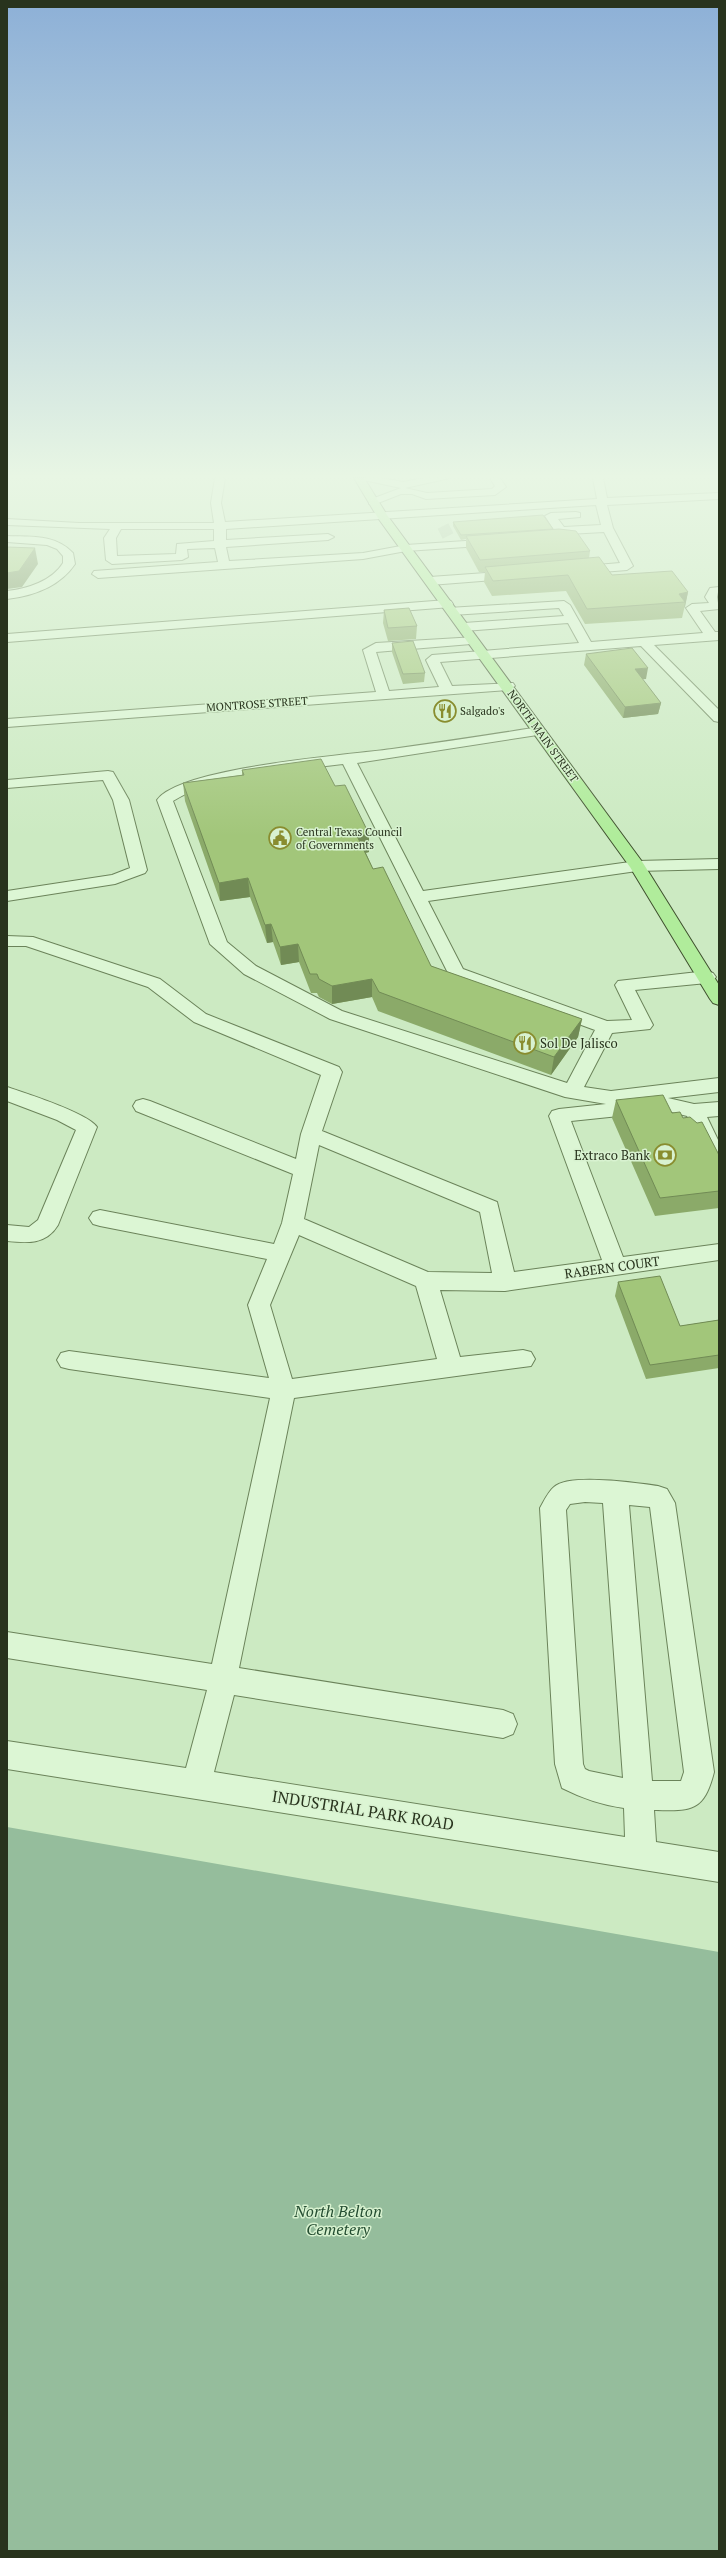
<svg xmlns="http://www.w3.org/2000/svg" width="726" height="2558" viewBox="0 0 726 2558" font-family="'PT Serif',serif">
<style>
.cemetery{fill:#95bd9c}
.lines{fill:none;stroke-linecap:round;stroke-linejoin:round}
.minor-tunnel{stroke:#abc5a1;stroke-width:12;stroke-dasharray:12 6;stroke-linecap:butt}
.minor-casing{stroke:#6b835a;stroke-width:2}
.major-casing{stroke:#3f502e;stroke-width:2}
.minor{fill:#dcf6d4;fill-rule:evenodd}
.major{fill:#b0ec9b;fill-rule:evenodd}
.wall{fill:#8baa69}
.shaded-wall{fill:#718b55}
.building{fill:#a2c67a;stroke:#718b55}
.labels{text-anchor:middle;stroke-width:3;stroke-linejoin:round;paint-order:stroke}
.far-street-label{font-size:11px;fill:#28331d;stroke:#d8f2d0}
.far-poi-label{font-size:11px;fill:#28331d;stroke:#d8f2d0;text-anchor:start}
.poi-label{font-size:13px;fill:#28331d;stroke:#d8f2d0;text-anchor:start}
.street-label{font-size:13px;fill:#28331d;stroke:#d8f2d0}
.near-street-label{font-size:16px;fill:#28331d;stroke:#d8f2d0}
.near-park-label{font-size:16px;font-style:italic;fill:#254e32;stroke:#d8f2d0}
</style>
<rect width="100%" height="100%" fill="#cceac2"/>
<!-- cemetery -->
<path class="cemetery" d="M7 1827 719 1952V2551H7Z"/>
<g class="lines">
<!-- minor-tunnel -->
<path class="minor-tunnel" d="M443 526 448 536"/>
<!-- minor casing -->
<g class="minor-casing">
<path id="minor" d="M215 478H225L221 503 225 522 597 499 593 478H603L607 498 719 493V499L607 505 613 528 633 566 627 570 577 574 571 570 573 567 620 563 604 532 568 534V539H560L545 516 551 513 576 512 580 513V517L558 519 564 527 601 525 596 505 226 529V540L328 534 334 537 328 540 226 547 229 561 363 553 406 545 495 539 501 542 495 545 406 551 363 559 98 578 92 574 94 571 218 562 215 548 187 549 188 557 182 560 112 564 106 560 104 538 110 529 7 525V519L79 523H214L211 503ZM121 529H214V541L177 544 176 554 117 556 116 538Z
M354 478H381L403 482 424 478H450L405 488 427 493 492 489 495 486 490 478H500L506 487 495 495 426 499 412 494H401L373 505 369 504V500L401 488Z
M7 536C31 537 55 534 73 553L75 564C60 586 34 596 7 599V591C27 589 52 581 63 563V556L57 549 47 545 7 542Z
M515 571 521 575 519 578 430 585 424 581 430 577Z
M719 587 717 597 719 609 700 611 715 632H719V640L654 645 719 710V722L714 721 641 646 440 662 452 686 513 683 515 686 508 690 7 727V719L376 692 363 650 376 643 476 637 477 640 471 644 376 652 389 691 439 687 426 660 432 655 579 643 568 623 464 631 458 627 464 623 564 616 559 608 452 615 448 614 446 611 448 608 564 601 570 605 591 642 703 633 686 608 692 604 709 603 705 597 710 588Z
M447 600 451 601 453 604 451 607 7 642V634Z
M539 727 546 731 544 734 357 763 423 891 637 861 719 859V869L637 871 428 901 463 969 607 1021 632 1020 615 985 618 981 707 971 713 973 716 977 713 981 707 983 635 990 653 1025 650 1029 612 1033 584 1087 611 1091 719 1078V1092L668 1098 694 1104 719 1102V1116L707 1117 719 1142V1169L712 1167 687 1116 667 1111 571 1121 623 1257 719 1244V1260L505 1291 440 1290 460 1357 523 1350 531 1352 535 1359 531 1366 294 1398 239 1668 503 1710 513 1714 517 1724 513 1734 503 1738 234 1695 214 1772 625 1837 624 1808C602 1805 582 1798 562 1788L555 1764 540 1508C544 1501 548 1492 554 1487 569 1473 637 1483 658 1486L667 1489 675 1503 714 1772C704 1812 691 1811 654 1810L656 1842 719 1852V1882L7 1769V1741L186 1768 207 1690 7 1658V1632L212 1664 270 1398 69 1369 61 1367 57 1360 61 1353 69 1351 269 1378 248 1305 267 1259 100 1226 93 1224 89 1218 93 1212 100 1210 274 1244 282 1223 293 1174 136 1111 133 1106 136 1101 143 1099 150 1101 296 1159 301 1134 321 1075 194 1022 148 987 26 946H7V936L33 937 160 979 206 1014 339 1067 342 1072 322 1131 497 1202 514 1272 602 1260 549 1116 552 1111 559 1109 606 1104 565 1097 330 1019 244 974 210 944 157 800C180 767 349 755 392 749 441 742 490 735 539 727ZM343 764 450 977 595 1030 567 1083 342 1011 256 966 227 942 173 801C221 771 288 771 343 764ZM319 1145 480 1212 492 1273 428 1272 304 1219ZM299 1235 416 1286 437 1359 292 1379 270 1305ZM585 1502 603 1503 623 1778 589 1771 585 1769 583 1764 566 1510 570 1504ZM629 1505 650 1507 684 1772 681 1781H652Z
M108 771 113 772 129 800 147 870 145 873 115 884 7 901V891L112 875 130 868 113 800 103 780 7 788V780Z
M7 1087C25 1093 88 1113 97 1127L58 1225C46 1245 27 1243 7 1241V1225L29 1227 38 1220 76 1130 57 1120 7 1101Z"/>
</g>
<!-- major casing -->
<g class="major-casing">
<path id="major" d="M354 478H364L387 515 643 863 719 985V1005L713 1003 710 999 630 867 378 518Z"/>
</g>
<!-- minor -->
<use href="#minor" class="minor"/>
<!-- major -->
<use href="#major" class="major"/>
</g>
<!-- wall -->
<path class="wall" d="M453 522 553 529V530L590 551 589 558 612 575 688 592 682 618 585 624 566 591 492 596 484 582 485 572H479L466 548V539L461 540 453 526Z
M384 610 417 626 416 639 388 641 383 623Z
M392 643 425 673 424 682 403 684 392 652Z
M586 654 646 679H642L661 703 658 714 623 718 584 665Z
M242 770 335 786 369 852 366 853 373 869 431 966 582 1019 578 1037 551 1075 378 1011 372 997 332 1004 319 997 317 993H311L299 962 281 965 273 942 267 943 250 897 220 901 185 801 183 783 242 775Z
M616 1100 672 1113 719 1155V1208L655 1216 612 1118Z
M618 1282 680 1326 719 1320V1368L646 1379 615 1296Z"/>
<!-- shaded-wall -->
<path class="shaded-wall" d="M35 548 38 564 22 587 7 589V573Z
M688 592 685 607 684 608 685 602 679 594Z
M648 668 646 679 633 680 635 669Z
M661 703 658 714 623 718 625 707Z
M369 834V852L358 854 357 836Z
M248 878 250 897 220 901 219 883Z
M271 924 273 942 267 943 265 925Z
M298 944 299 962 281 965 280 947Z
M372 979V997L332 1004V986Z
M582 1019 578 1037 551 1075 554 1057Z"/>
<!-- building -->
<path class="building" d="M543 515 553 529 461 535 453 522Z
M559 529 576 531 590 551 480 560 466 536Z
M7 547 35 548 19 571 7 573Z
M599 557 612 575 672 571 688 592 679 594 685 602 587 609 568 575 493 581 485 567Z
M409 608 417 626 388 628 384 610Z
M413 641 425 673 403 674 392 643Z
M632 648 648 668 635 669 661 703 625 707 586 654Z
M321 759 335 786 345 785 369 834 357 836 373 869 383 867 431 966 582 1019 554 1057 379 992 372 979 332 986 319 979 317 974H310L298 944 280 947 271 924 265 925 248 878 219 883 183 783 244 775 242 770Z
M663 1095 672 1113 680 1112 683 1118 690 1117 697 1123 702 1122 719 1155V1191L660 1198 616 1100Z
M660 1276 680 1326 719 1320V1355L650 1365 618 1282Z"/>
<!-- sky -->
<linearGradient id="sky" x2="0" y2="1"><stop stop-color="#8db0d7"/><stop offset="0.57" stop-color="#e8f6e4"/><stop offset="1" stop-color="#e8f6e4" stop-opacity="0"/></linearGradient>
<rect width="726" height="836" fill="url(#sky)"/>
<!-- icons -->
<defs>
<g id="restaurant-ring" transform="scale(1.15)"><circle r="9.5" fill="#d8f2d0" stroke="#898d2f" stroke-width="1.5"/><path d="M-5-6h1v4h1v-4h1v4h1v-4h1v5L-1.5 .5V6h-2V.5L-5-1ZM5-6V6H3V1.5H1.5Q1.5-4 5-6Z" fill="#898d2f"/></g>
<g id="civic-ring" transform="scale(1.15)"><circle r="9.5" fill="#d8f2d0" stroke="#898d2f" stroke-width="1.5"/><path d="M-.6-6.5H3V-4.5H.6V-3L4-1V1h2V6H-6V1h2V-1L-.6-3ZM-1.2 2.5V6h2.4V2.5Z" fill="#898d2f"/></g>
<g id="bank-ring" transform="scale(1.15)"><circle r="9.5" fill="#d8f2d0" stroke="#898d2f" stroke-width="1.5"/><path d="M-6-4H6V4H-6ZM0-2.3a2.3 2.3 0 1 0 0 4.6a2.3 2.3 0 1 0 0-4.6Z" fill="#898d2f"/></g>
</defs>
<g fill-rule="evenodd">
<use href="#restaurant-ring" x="445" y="711"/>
<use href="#civic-ring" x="280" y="838"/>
<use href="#restaurant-ring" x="525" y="1043"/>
<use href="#bank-ring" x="665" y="1155"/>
</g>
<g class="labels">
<!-- far-street labels -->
<g class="far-street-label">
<text transform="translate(257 704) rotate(-4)" y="4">MONTROSE STREET</text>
<text transform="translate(543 736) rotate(54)" y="4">NORTH MAIN STREET</text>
</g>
<!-- far-poi labels -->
<g class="far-poi-label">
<text x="460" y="715">Salgado's</text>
<text x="296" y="836">Central Texas Council<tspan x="296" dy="13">of Governments</tspan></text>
</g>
<!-- poi labels -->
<g class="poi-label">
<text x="540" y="1048">Sol De Jalisco</text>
<text x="650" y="1160" text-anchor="end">Extraco Bank</text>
</g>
<!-- street labels -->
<g class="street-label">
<text transform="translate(612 1267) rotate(-8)" y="5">RABERN COURT</text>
</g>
<!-- near-street labels -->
<g class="near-street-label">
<text transform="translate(363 1810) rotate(9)" y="6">INDUSTRIAL PARK ROAD</text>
</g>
<!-- near-park labels -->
<g class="near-park-label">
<text x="338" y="2217">North Belton<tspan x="338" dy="18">Cemetery</tspan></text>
</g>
</g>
<!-- border -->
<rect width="726" height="2558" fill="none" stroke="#28331d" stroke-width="16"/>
</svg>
